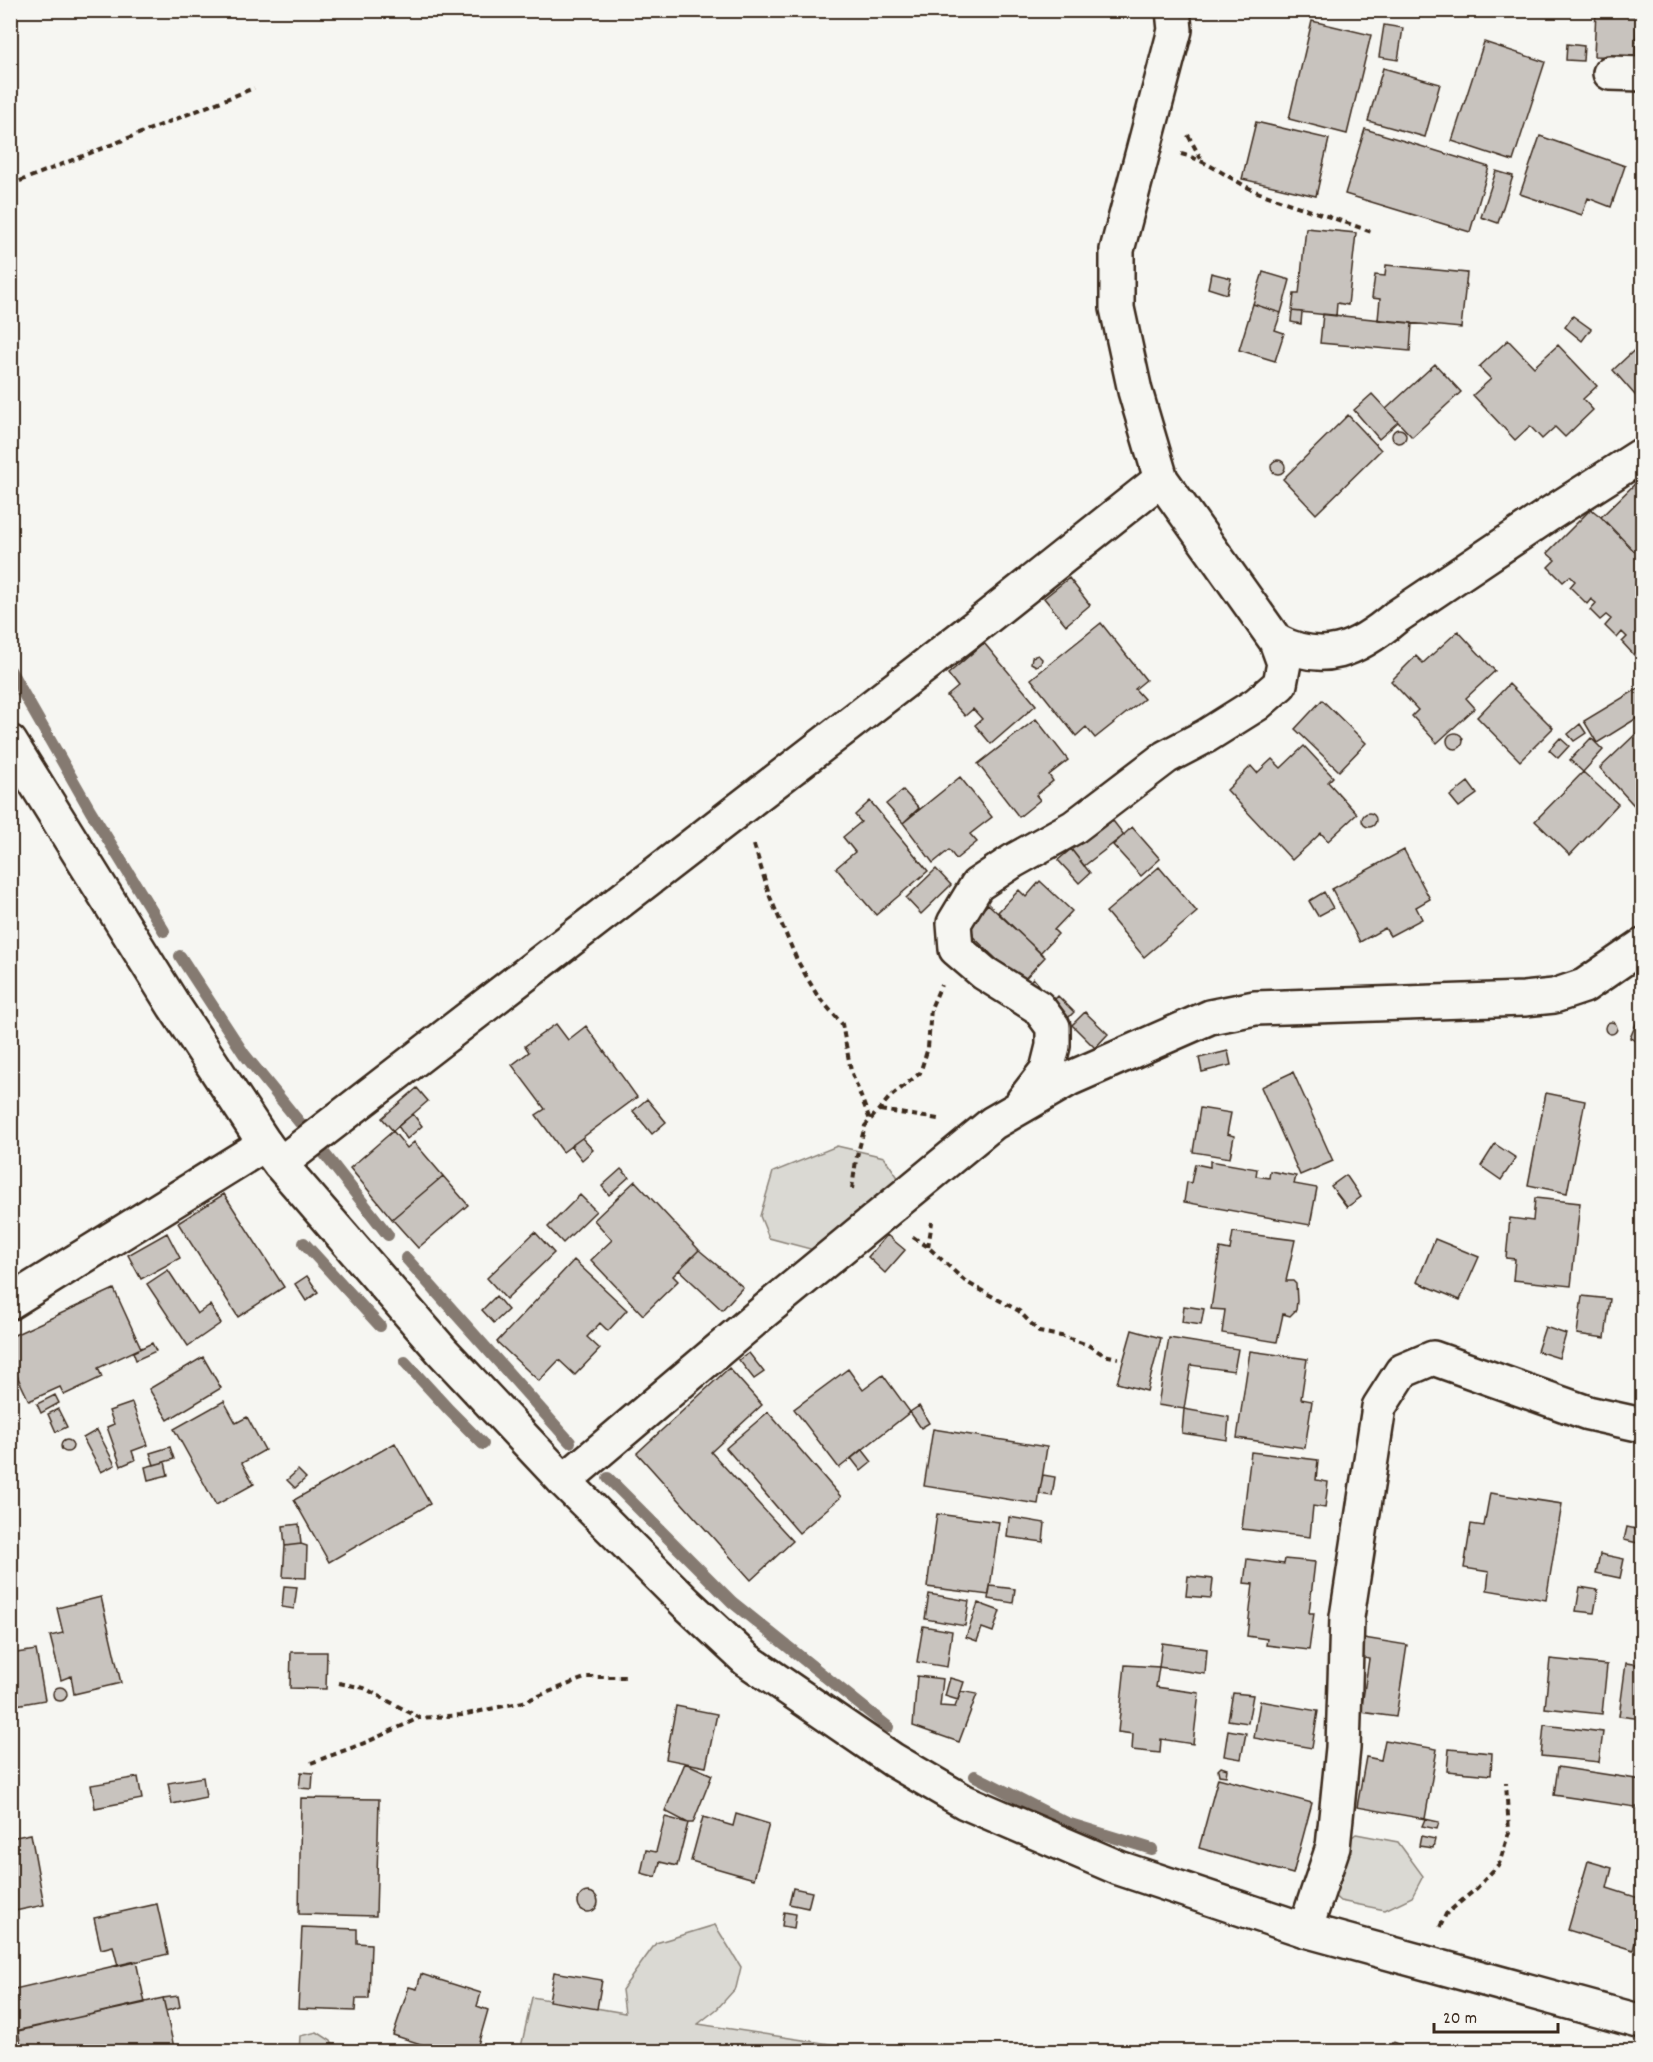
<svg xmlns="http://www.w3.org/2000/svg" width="1653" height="2062" viewBox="0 0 1653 2062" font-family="Dekko,sans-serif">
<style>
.green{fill:#dad9d3;stroke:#8a8278;stroke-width:1.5}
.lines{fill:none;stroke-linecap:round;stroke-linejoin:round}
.stream{stroke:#857a71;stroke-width:12}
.building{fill:#c8c3be;stroke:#3b2a1e;stroke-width:1.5}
.street-casing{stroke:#3b2a1e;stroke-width:38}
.secondary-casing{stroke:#3b2a1e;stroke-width:38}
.path{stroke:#3b2a1e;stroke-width:4;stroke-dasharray:6 4.5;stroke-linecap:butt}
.street{stroke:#f6f6f2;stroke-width:33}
.secondary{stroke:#f6f6f2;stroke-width:33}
</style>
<rect width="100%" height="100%" fill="#f6f6f2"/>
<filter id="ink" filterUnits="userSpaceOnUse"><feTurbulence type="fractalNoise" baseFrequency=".0167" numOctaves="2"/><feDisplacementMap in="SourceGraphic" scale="12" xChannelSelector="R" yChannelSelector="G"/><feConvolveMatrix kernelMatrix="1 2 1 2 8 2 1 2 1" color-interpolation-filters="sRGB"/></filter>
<g filter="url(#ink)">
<!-- green -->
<path class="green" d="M837 1146 884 1157 899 1179 814 1250 769 1238 760 1216 773 1172Z
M1356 1834 1398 1842 1423 1876 1412 1897 1385 1910 1340 1901 1314 1878 1319 1863Z
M715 1925 741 1967 736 1988 717 2009 698 2024 856 2048 857 2051 520 2052 532 1997 625 2013 622 1990 656 1943Z
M317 2032 331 2041 335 2051H299L300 2036Z"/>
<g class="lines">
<!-- stream -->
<path class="stream" d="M10 670 90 810 164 931
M180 956 244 1054 300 1123
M320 1148 388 1235
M304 1243 380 1326
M406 1258 570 1442
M405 1362 449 1410 483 1444
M608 1478 732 1602 888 1727
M975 1776 1067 1823 1152 1849"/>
</g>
<!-- building -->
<path class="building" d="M1596 10H1637L1635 57 1594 56Z
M1312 21 1371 35 1347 134 1289 119Z
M1384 25 1403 28 1398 60 1379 57Z
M1484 42 1545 62 1513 161 1452 141Z
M1567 44 1584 46 1583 61 1566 60Z
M1383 68 1440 84 1425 137 1368 121Z
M1256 122 1329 139 1316 196 1242 179Z
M1365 129 1489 167 1470 232 1345 194Z
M1540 136 1625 166 1611 207 1588 198 1582 215 1520 194Z
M1496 171 1513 176 1498 223 1481 217Z
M1306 228 1356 233 1348 305 1337 303 1336 316 1292 311 1294 294H1299Z
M1386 265 1467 273 1461 328 1378 320 1380 299 1372 298 1375 275 1385 276Z
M1263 272 1290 280 1281 313 1253 304Z
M1211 273 1231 278 1227 294 1208 288Z
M1253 304 1281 313 1275 330 1284 333 1275 361 1239 350Z
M1292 311 1302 312 1301 324 1291 322Z
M1323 314 1412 323 1410 351 1320 343Z
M1573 316 1591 329 1582 341 1565 327Z
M1508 340 1534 367 1558 345 1597 386 1583 399 1593 410 1565 437 1555 427 1542 439 1530 426 1515 440 1473 395 1491 379 1479 367Z
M1642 343V403L1613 370Z
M1435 364 1461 392 1412 437 1386 409Z
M1372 394 1398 422 1379 439 1354 410Z
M1348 415 1381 450 1316 514 1283 479Z
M1392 436a7 7 0 1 1 14 0a7 7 0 1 1-14 0Z
M1271 467a7 7 0 1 1 14 0a7 7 0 1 1-14 0Z
M1642 477V559L1601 517Z
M1591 509 1601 517 1642 559V655L1638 650 1634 655 1622 642 1627 637 1622 632 1617 638 1605 626 1611 619 1606 615 1600 620 1590 610 1596 603 1591 599 1587 604 1570 587 1575 581 1570 576 1563 582 1548 567 1555 560 1547 553Z
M1069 578 1090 605 1066 625 1044 598Z
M1101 623 1146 680 1135 689 1144 699 1095 738 1086 727 1076 736 1031 679Z
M1458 631 1495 671 1466 698 1475 708 1437 743 1412 716 1418 710 1391 681 1416 656 1423 663Z
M984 643 1036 705 991 744 975 725 982 719 973 709 965 716 947 696 958 687 948 674Z
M1038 655 1042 659 1041 664 1036 666 1031 663 1032 657Z
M1509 684 1553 728 1520 761 1477 717Z
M1642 686V715L1597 743 1584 721Z
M1322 700 1366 743 1339 771 1295 729Z
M1036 719 1068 760 1049 775 1053 781 1036 795 1040 800 1019 817 978 764Z
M1580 724 1586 733 1574 741 1568 734Z
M1642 728V814L1600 768Z
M1447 741a8 8 0 1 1 16 0a8 8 0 1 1-16 0Z
M1560 738 1569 746 1558 758 1549 750Z
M1591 738 1603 750 1583 772 1570 760Z
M1304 746 1333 777 1328 782 1357 814 1328 841 1321 833 1292 860 1227 790 1251 766 1257 773 1272 759 1281 768Z
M1583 772 1618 804 1570 855 1535 821Z
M960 777 992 817 970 834 977 842 956 859 949 850 933 863 903 823Z
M1468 782 1477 794 1459 807 1450 796Z
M903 790 919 808 903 823 886 804Z
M870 801 928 871 876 915 836 868 855 852 843 837 861 822 855 815Z
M1362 820a7 7 0 1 1 14 0a7 7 0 1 1-14 0Z
M1110 817 1124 835 1084 866 1071 849Z
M1132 827 1160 859 1141 876 1113 845Z
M1071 849 1090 873 1079 883 1058 860Z
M1404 850 1430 899 1416 907 1422 919 1390 936 1385 928 1360 942 1332 889Z
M1159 867 1197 912 1144 957 1106 912Z
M936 869 951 885 921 914 906 898Z
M1040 881 1072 911 1054 930 1058 934 1040 953 998 912 1019 890 1026 897Z
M1324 892 1333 908 1318 916 1309 901Z
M988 904 1045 957 1021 983 965 929Z
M1033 978 1046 993 1026 985Z
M1058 996 1074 1012 1066 1020 1049 1005Z
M1642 1010V1044L1630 1038Z
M1085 1012 1108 1034 1095 1048 1072 1025Z
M1605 1028a6 6 0 1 1 12 0a6 6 0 1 1-12 0Z
M556 1024 568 1040 586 1026 637 1097 563 1152 536 1115 545 1109 512 1065 529 1052 525 1046Z
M1228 1051 1231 1065 1202 1072 1199 1058Z
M1293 1072 1333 1161 1300 1175 1261 1087Z
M417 1088 428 1101 393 1131 382 1118Z
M1546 1093 1585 1101 1567 1193 1528 1185Z
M647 1099 666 1122 652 1134 633 1111Z
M1200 1108 1231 1113 1227 1134 1234 1136 1230 1158 1193 1152Z
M413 1114 422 1126 407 1139 398 1126Z
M393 1131 407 1148 414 1142 443 1176 392 1219 350 1168Z
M582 1138 593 1150 582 1160 571 1146Z
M1495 1144 1516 1158 1501 1180 1481 1166Z
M1210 1161 1257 1169 1256 1176 1269 1178 1270 1171 1296 1176 1294 1184 1317 1188 1310 1225 1184 1202 1187 1182 1191 1183 1195 1164 1210 1167Z
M621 1169 629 1177 609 1195 602 1186Z
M1346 1175 1361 1197 1347 1207 1331 1186Z
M443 1176 468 1205 418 1248 392 1219Z
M635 1181 699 1250 673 1276 678 1281 643 1315 591 1260 612 1240 594 1220Z
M224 1194 284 1287 238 1317 178 1223Z
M580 1195 596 1211 563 1243 548 1227Z
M1535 1198 1580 1203 1571 1286 1513 1280 1515 1259 1506 1258 1510 1218 1533 1221Z
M535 1232 554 1253 506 1299 487 1278Z
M1233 1232 1295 1240 1286 1281H1293L1296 1284 1297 1301 1296 1310 1290 1316 1283 1314 1277 1342 1222 1333 1225 1310 1211 1309 1220 1248 1230 1250Z
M167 1233 180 1258 141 1279 128 1255Z
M887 1235 905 1250 885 1273 868 1257Z
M1435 1239 1479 1257 1460 1300 1417 1282Z
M699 1250 743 1287 722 1310 679 1270Z
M574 1260 627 1310 608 1331 600 1323 587 1337 600 1349 575 1375 559 1360 539 1381 497 1342Z
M168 1270 197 1314 210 1305 221 1323 188 1346 147 1284Z
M307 1276 318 1292 306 1301 295 1284Z
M114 1289 141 1348 98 1368 102 1377 64 1395 60 1387 29 1401 10 1361V1337Z
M496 1296 508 1310 494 1323 482 1310Z
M1582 1296 1610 1299 1605 1338 1577 1334Z
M1184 1306 1204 1309 1201 1325 1182 1322Z
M1545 1327 1566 1334 1559 1358 1537 1351Z
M1132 1330 1161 1338 1147 1391 1117 1383Z
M1169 1338 1238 1349 1234 1371 1191 1365 1184 1409 1158 1405Z
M152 1343 156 1351 136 1360 133 1352Z
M1250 1351 1307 1359 1301 1399 1312 1401 1305 1448 1237 1438Z
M749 1353 764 1372 754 1379 739 1360Z
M203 1357 221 1388 168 1420 149 1389Z
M729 1368 762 1405 711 1452 793 1541 751 1580 637 1453Z
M848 1369 863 1390 883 1375 910 1412 839 1468 794 1409Z
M55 1395 59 1403 41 1413 37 1404Z
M224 1401 236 1423 247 1417 265 1450 242 1463 254 1484 216 1505 174 1429Z
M132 1403 148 1445 132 1451 135 1460 121 1466 107 1427 114 1424 109 1411Z
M919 1406 929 1423 921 1428 910 1412Z
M58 1409 67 1427 56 1432 48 1414Z
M1184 1409 1229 1417 1227 1440 1182 1433Z
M768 1412 841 1497 799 1533 726 1448Z
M933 1429 1047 1447 1038 1504 924 1486Z
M97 1430 115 1465 101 1472 83 1438Z
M61 1446a6 6 0 1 1 12 0a6 6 0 1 1-12 0Z
M395 1443 430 1504 329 1562 294 1500Z
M170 1447 174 1459 154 1465 150 1453Z
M862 1449 872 1462 861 1471 851 1458Z
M1251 1452 1318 1460 1316 1480 1328 1482 1325 1508 1313 1506 1310 1537 1242 1529Z
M165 1462 168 1475 148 1480 145 1467Z
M298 1470 306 1478 295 1488 287 1480Z
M1043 1475 1055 1477 1052 1496 1039 1494Z
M1490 1493 1562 1504 1546 1600 1487 1590 1489 1572 1464 1568 1471 1524 1484 1526Z
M937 1514 999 1522 989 1595 927 1587Z
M1009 1517 1045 1523 1043 1542 1007 1537Z
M299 1524 301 1544 285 1546 283 1526Z
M1627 1527 1641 1530 1638 1543 1624 1540Z
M301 1544 307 1546 306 1578 283 1577 285 1546Z
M1600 1554 1624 1559 1620 1578 1596 1573Z
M1247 1559 1284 1564 1285 1559 1315 1562 1309 1613H1314L1309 1650 1266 1645 1267 1639 1247 1636 1253 1584 1244 1583Z
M1188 1576 1213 1579 1211 1598 1186 1596Z
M284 1586 297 1587 294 1609 282 1607Z
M990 1586 1015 1589 1013 1603 988 1599Z
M1580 1587 1598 1590 1594 1613 1576 1611Z
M929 1594 969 1601 965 1626 925 1619Z
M101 1597 121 1683 74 1694 71 1676 61 1680 50 1636 63 1633 57 1608Z
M978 1603 1000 1611 993 1632 982 1628 977 1641 966 1637Z
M923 1626 952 1631 947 1667 917 1662Z
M1364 1638 1407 1645 1396 1717 1361 1712 1369 1659 1360 1657Z
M1162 1643 1207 1649 1205 1674 1159 1667Z
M36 1650 45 1700 10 1706V1654Z
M291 1652H327L326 1689 290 1688Z
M1550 1659 1607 1665 1602 1714 1545 1708Z
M1626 1663 1642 1665V1719L1619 1716Z
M1125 1665 1159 1667 1156 1687 1199 1693 1193 1744 1161 1739 1160 1753 1132 1750 1133 1734 1118 1732Z
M917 1676 943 1679 940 1706 955 1707 961 1691 977 1694 959 1742 913 1726Z
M950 1678 964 1682 958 1700 945 1696Z
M53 1694a7 7 0 1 1 14 0a7 7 0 1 1-14 0Z
M1233 1693 1253 1695 1248 1723 1228 1720Z
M1260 1701 1318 1711 1312 1748 1254 1738Z
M676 1706 717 1714 706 1767 666 1759Z
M1544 1725 1603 1732 1599 1762 1541 1756Z
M1228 1730 1246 1733 1241 1759 1224 1756Z
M1385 1740 1437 1749 1425 1819 1357 1807 1366 1757 1381 1760Z
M1449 1749 1492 1753 1491 1775 1447 1771Z
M685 1763 712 1775 693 1823H688L665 1811Z
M1221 1767 1227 1769 1226 1776 1219 1775 1218 1770Z
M1558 1767 1642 1780V1808L1554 1795Z
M301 1772 313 1773 312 1789 299 1788Z
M138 1777 142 1799 95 1808 91 1785Z
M203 1777 206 1797 172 1804 168 1783Z
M1218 1778 1312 1803 1293 1874 1199 1848Z
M301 1798 379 1799 376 1916 299 1914Z
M736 1814 769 1824 754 1879 691 1861 703 1817 733 1826Z
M665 1817 688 1823 677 1866 660 1862 656 1877 641 1873 646 1850 656 1852Z
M1425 1819 1439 1822 1437 1829 1422 1826Z
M31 1834 44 1905 10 1912V1838Z
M1421 1836 1435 1839 1433 1848 1419 1846Z
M1588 1861 1612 1868 1607 1888 1642 1899V1918L1633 1950 1568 1930Z
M793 1888 812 1892 808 1908 789 1904Z
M578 1902a10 10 0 1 1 20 0a10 10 0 1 1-20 0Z
M157 1904 168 1954 118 1966 113 1946 101 1949 94 1918Z
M784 1912 796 1914 794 1928 782 1926Z
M302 1927 357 1929V1943L371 1944 369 1999H356L355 2011 298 2009Z
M136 1961 145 2003 10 2032V1990Z
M554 1972 602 1980 597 2009 549 2001Z
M421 1974 481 1993 477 2006 488 2010 476 2052H445L393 2035 409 1987 417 1989Z
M178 1996 180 2007 166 2011 163 1998Z
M163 1998 175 2052H22L18 2031Z
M1393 2042 1423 2052H1390Z
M1117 2046 1139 2052H1116Z"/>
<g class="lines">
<!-- street casing -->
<g class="street-casing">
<path id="street" d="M1173 10 1175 30 1117 250V308L1135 391 1161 479 1276 641C1324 666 1357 650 1396 617L1548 515 1642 455
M1610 73 1642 74
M1023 1101 1047 1070 1053 1046V1027L1038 1007 984 973 956 949 954 923 977 885 1013 861 1074 827 1166 757 1206 736 1257 704 1280 684 1284 663 1276 641
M280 1164 975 627 1161 479
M10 1302 265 1144
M564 1481 761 1314 993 1123 1069 1079 1210 1017 1255 1008 1524 999 1554 996 1584 986 1642 946
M1305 1930 1333 1847 1343 1748 1347 1617 1379 1407 1402 1371 1433 1358 1588 1413 1642 1425"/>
</g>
<!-- secondary casing -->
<g class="secondary-casing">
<path id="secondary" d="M10 742 174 1006 265 1144 280 1164 442 1351 564 1481 686 1603 747 1660 893 1760 965 1802 1119 1868 1305 1930 1642 2022"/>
</g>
<!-- path -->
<path class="path" d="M1188 135 1201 159
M1181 154C1212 162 1231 181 1260 193 1297 207 1336 218 1374 233
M10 185 254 88
M754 845 770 897 797 960 817 995 842 1024 851 1071 870 1120
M880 1110 938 1119
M852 1189 856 1160 865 1126 889 1098 920 1073 928 1048 931 1008 941 985
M913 1237 928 1247 966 1282 1019 1311 1039 1332 1061 1336 1088 1345 1104 1355 1118 1358
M928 1247 932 1222
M339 1683 364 1688 420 1718 462 1715 523 1702 587 1677H629
M311 1763 367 1742 419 1718
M1440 1927 1446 1914 1477 1888 1499 1864 1509 1832 1506 1783"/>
<!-- street -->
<use href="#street" class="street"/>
<!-- secondary -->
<use href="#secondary" class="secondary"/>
</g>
</g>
<!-- margin -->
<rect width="1653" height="2062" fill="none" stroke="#f6f6f2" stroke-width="36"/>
<rect x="18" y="18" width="1617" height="2026" fill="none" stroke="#3b2a1e" stroke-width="2" filter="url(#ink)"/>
<!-- scale -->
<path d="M1434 2023v9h124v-9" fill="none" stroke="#3b2a1e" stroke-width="3"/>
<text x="1443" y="2023" font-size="18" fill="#3b2a1e" stroke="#f6f6f2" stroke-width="4.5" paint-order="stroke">20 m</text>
</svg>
